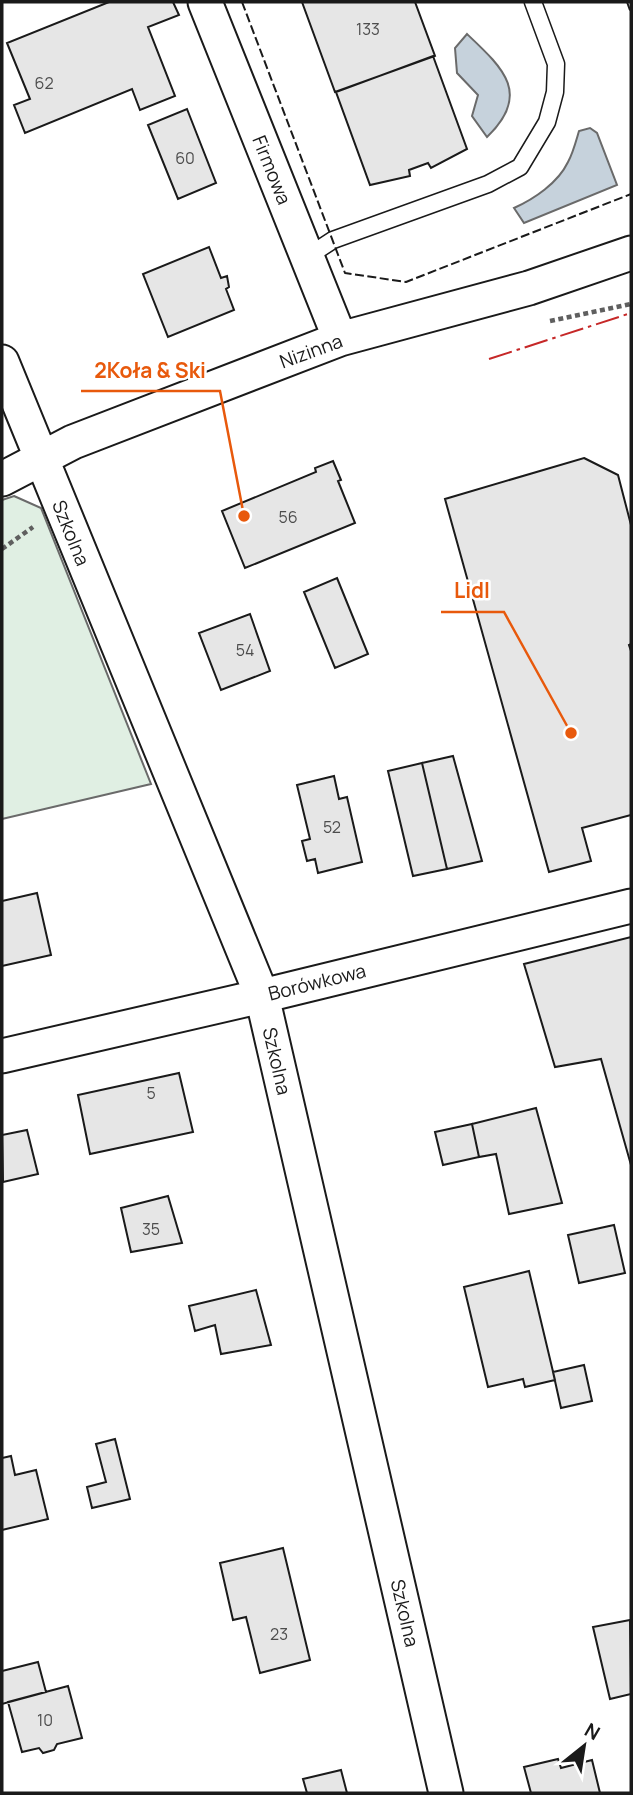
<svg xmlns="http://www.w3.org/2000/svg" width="633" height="1795" viewBox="0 0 633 1795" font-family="Manrope,sans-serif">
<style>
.green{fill:#e0efe3;stroke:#6a6a6a;stroke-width:2}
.water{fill:#c6d2dc;stroke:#6a6a6a;stroke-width:2}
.building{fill:#e6e6e6;stroke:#1a1a1a;stroke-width:2}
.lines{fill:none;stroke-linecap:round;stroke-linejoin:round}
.lane-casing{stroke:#1a1a1a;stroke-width:19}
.street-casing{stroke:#1a1a1a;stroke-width:37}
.path{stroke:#5f5f5f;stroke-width:4.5;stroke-dasharray:5 3.5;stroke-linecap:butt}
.lane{stroke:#fff;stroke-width:16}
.street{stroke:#fff;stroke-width:33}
.fence{stroke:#1a1a1a;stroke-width:2;stroke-dasharray:9 3.5;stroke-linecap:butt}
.power{stroke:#c62828;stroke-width:2;stroke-dasharray:24 5 3.5 5;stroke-linecap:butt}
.labels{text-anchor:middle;stroke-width:5;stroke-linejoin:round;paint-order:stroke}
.number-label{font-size:16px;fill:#4d4d4d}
.street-label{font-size:19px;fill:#1a1a1a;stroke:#fff}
.leader{fill:none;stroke:#e8590c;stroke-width:2.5}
.callout-dot{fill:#e8590c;stroke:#fff;stroke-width:2.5}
.callout-label{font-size:21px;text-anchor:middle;font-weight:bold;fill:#e8590c;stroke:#fff;stroke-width:5;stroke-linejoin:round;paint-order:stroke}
</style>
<rect width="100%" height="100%" fill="#fff"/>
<!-- green -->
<path class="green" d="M14 496 41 508 151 784 2 819V500Z"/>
<!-- water -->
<path class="water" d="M467 34C503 68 532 94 487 137L472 116 478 95 457 73 455 48Z
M590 128 597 133 617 185 524 223 514 208C534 199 558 183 568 162 573 153 576 141 579 131Z"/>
<!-- building -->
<path class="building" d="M109 2H173L179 15 148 27 175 96 140 110 132 89 25 133 14 105 30 99 7 43Z
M302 2H415L435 56 335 92Z
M433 56 467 149 431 168 428 163 409 170 410 176 370 185 336 92Z
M187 109 216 183 178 199 148 125Z
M209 247 221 278 227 276 229 287 226 289 234 310 168 337 143 274Z
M584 458 618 475 631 525V644L629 645 631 651V815L582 828 591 861 549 872 445 499Z
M333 461 341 480 338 481 355 523 245 568 222 511 316 472 315 468Z
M337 578 368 654 335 668 304 592Z
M250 614 270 671 221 690 199 633Z
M453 756 482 861 447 869 422 763Z
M422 763 447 869 413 876 388 771Z
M334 776 339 799 347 797 362 862 318 873 315 859 307 861 302 841 310 839 297 785Z
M37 893 51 955 2 966V901Z
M631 937V1165L601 1059 555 1067 524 964Z
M179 1073 193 1132 90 1154 78 1095Z
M536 1108 562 1203 509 1214 496 1154 479 1157 472 1124Z
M472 1124 479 1157 443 1165 435 1132Z
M27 1130 38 1174 3 1182 2 1135Z
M168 1196 182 1243 131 1252 121 1208Z
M614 1225 625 1273 579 1283 568 1235Z
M529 1271 555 1380 525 1387 523 1379 488 1387 464 1287Z
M256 1290 271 1345 221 1354 215 1325 195 1331 189 1306Z
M584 1365 592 1401 561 1408 553 1372Z
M115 1439 130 1499 92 1508 87 1487 106 1482 96 1444Z
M11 1456 15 1475 36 1470 48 1519 2 1530V1458Z
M283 1548 310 1660 260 1673 246 1617 233 1620 220 1563Z
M630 1620 631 1694 610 1699 593 1627Z
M38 1662 46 1692 2 1704V1671Z
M68 1686 82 1738 57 1744 54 1750 43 1753 39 1748 22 1752 8 1702Z
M558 1759 561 1768 592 1760 600 1793H531L524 1767Z
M341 1770 347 1793H307L303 1779Z"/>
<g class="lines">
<!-- lane casing -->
<g class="lane-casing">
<path id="lane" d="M307 257 333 240 488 184 520 167 547 122 555 92 556 64 533 2"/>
</g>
<!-- street casing -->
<g class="street-casing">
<path id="street" d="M205 2 340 339
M2 362 262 996 446 1793
M2 479 73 442 340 339 529 288 631 253
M2 1056 262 996 631 906"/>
</g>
<!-- path -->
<path class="path" d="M550 321 631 304
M2 549 33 527"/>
<!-- lane -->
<use href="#lane" class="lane"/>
<!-- street -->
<use href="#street" class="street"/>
<!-- fence -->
<path class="fence" d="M242 2 345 273 406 282 631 194
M627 2 631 13"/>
<!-- power -->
<path class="power" d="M489 359 631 313"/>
</g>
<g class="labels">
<!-- number labels -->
<g class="number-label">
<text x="368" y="35">133</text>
<text x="44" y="89">62</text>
<text x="185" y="164">60</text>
<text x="288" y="523">56</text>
<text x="245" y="656">54</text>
<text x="332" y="833">52</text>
<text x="151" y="1099">5</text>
<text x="151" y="1235">35</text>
<text x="279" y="1640">23</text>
<text x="45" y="1726">10</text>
</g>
<!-- street labels -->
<g class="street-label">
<text transform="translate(272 170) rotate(68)" y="7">Firmowa</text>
<text transform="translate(311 351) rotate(-20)" y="7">Nizinna</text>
<text transform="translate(71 533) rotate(68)" y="7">Szkolna</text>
<text transform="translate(317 982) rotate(-14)" y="7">Borówkowa</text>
<text transform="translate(277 1061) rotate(77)" y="7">Szkolna</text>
<text transform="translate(405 1613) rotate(77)" y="7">Szkolna</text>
</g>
</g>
<!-- callouts -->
<path class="leader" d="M244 516L220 391H81M571 733L504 612H441"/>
<g class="callout-dot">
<circle cx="244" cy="516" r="7"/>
<circle cx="571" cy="733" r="7"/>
</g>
<g class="callout-label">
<text x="150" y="378">2Koła &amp; Ski</text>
<text x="472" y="598">Lidl</text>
</g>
<!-- border -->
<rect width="633" height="1795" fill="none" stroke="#1a1a1a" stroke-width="7"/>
<!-- north arrow -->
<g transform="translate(584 1746) rotate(30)" stroke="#ffffff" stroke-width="5" paint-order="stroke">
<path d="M0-5L12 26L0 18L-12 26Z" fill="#1a1a1a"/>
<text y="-10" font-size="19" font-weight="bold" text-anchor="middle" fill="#1a1a1a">N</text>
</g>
</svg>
